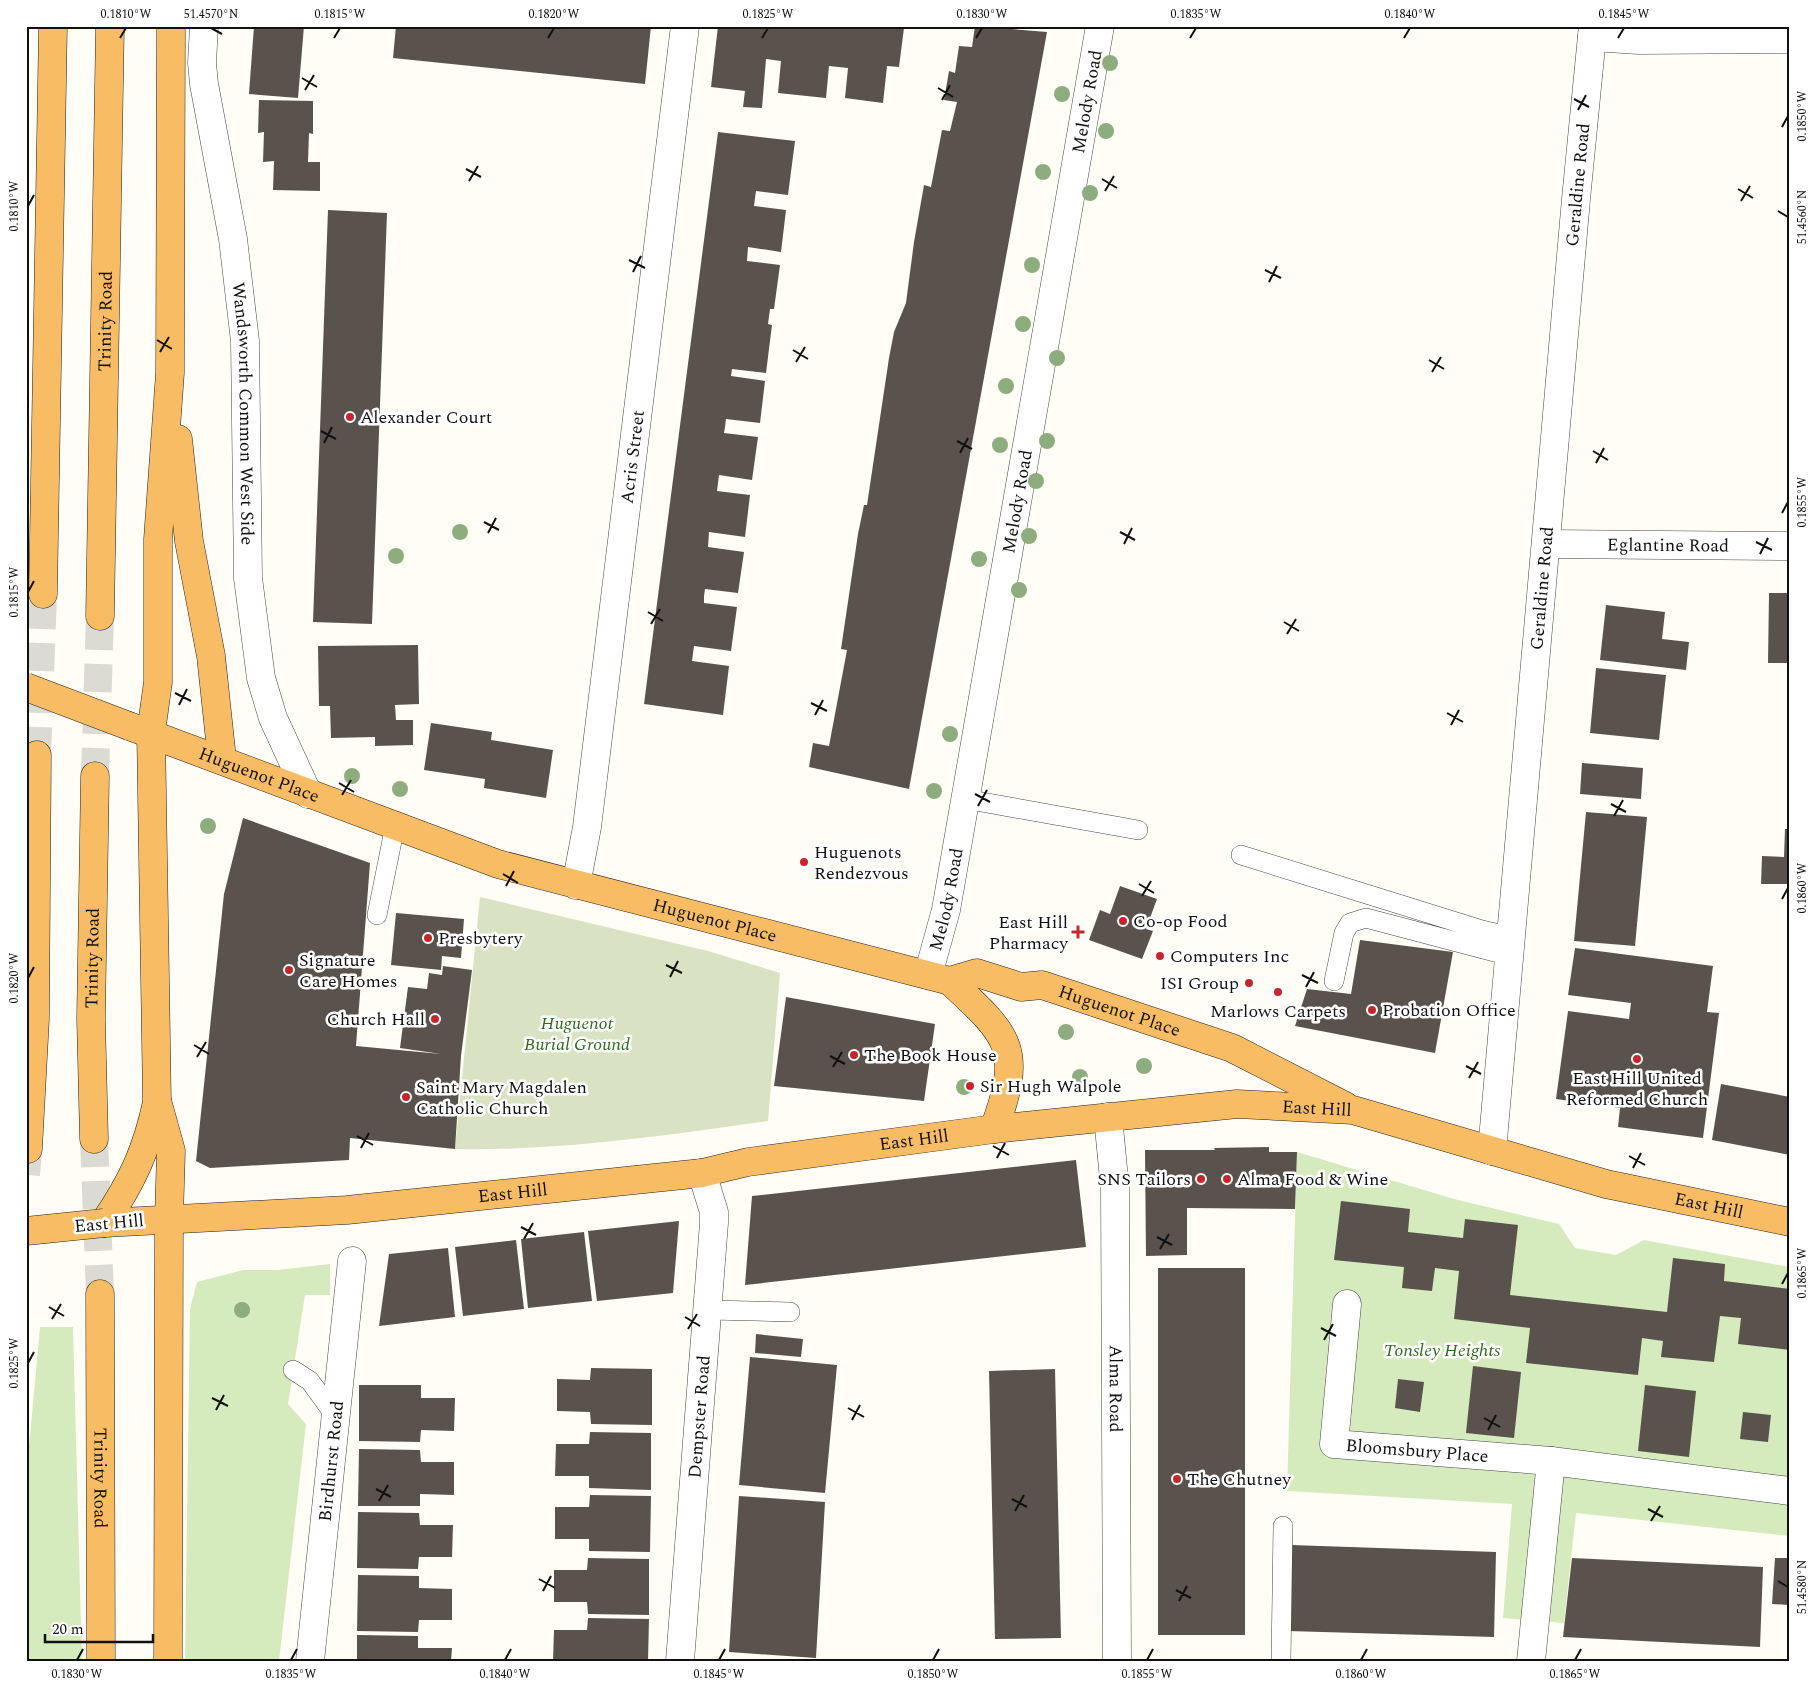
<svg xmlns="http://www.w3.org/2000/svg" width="1816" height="1687" viewBox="0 0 1816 1687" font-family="Spectral,serif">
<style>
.green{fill:#d5ebbd}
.cemetery{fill:#d9e3c4}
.building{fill:#5a524d}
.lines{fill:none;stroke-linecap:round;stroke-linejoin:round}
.trunk-tunnel{stroke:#dbdad3;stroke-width:28;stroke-dasharray:28 14;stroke-linecap:butt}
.service-casing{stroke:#444;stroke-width:20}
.minor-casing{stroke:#444;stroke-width:29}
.trunk-casing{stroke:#222;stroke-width:29}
.service{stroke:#fff;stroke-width:19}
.minor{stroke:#fff;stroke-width:28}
.trunk{stroke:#f7bc64;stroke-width:28}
.trunk-bridge-casing{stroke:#222;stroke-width:29;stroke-linecap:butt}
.trunk-bridge{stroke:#f7bc64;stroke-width:28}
.tree{fill:#8dad7f}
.ticks{fill:none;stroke:#111;stroke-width:2}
.poi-dot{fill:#c4262e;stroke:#fff;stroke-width:2}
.labels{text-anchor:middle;stroke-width:5;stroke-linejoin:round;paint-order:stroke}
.street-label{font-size:18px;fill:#111;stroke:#fff}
.poi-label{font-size:18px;fill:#111;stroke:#fff;text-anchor:start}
.park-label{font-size:18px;font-style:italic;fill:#2f6b1f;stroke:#fff}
.neatline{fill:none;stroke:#111;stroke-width:2}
.ticks-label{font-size:12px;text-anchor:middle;fill:#111}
</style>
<rect width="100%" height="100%" fill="#fffdf5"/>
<!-- green -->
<path class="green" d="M1297 1152 1454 1199 1559 1224 1575 1248 1616 1255 1644 1240 1790 1267V1536L1576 1513 1564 1623 1503 1618 1512 1504 1287 1491Z
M330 1264V1295H305L288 1404 306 1424 279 1661H185L190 1309 197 1282 243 1270H277Z
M40 1327H73L82 1661H26V1479Z"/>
<!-- cemetery -->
<path class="cemetery" d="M480 897 708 951 780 973 768 1121C665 1136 559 1151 455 1149Z"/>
<!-- building -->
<path class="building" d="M254 26H304L298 98 249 94Z
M396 26H651L645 84 393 58Z
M718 26H892L904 28 899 67 887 66 883 103 845 98 848 68 829 66 826 98 778 93 781 61 766 59 762 108 743 107 745 91 711 87Z
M975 26 1047 32 909 789 809 767 813 743 829 746 847 650 841 649 858 534 864 505H867L889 358 894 332 906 303 914 242 924 185 931 187 942 130 950 131 957 102 944 100 949 71 955 73 959 46 972 47Z
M259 100 313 101V134L309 133 308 162H320V191L273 190 274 161 263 162 264 132 258 133Z
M718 132 795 141 788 195 756 191 755 198 754 206 786 210 781 252 748 247 747 261 780 265 774 309H770L768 324 772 325 766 373 732 369 731 376 765 381 760 423 726 419 725 427 724 433 758 437 752 480 719 475 717 491 750 495 745 537 709 532 708 547 744 552 738 593 705 589 704 596V603L737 607 731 651 694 646 692 661 729 666 723 715 644 704Z
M328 210 387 213 372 624 313 622Z
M1769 593H1790V663H1768Z
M1606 605 1665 612 1662 639 1689 642 1686 670 1600 660Z
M418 645 419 704 395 705 396 720H413V745L375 746V737L331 738 330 706H319L318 646Z
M1596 668 1666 675 1659 740 1590 733Z
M431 723 492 732 491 740 553 750 546 798 484 788 485 779 424 770Z
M1582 763 1643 768 1641 799 1580 794Z
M1586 812 1647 817 1635 946 1574 941Z
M243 818 370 863 356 1046 441 1054 400 1048 408 987 427 989 429 973 442 975 443 966 472 970 461 1056 455 1149 350 1138 349 1160 210 1168 196 1161 224 894Z
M1785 829H1790V884H1761L1762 856 1784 857Z
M1120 886 1157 899 1146 929 1153 931 1142 959 1089 940 1100 910 1110 914Z
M396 913 464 919 461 958 442 956 441 970 391 965Z
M1360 940 1453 952 1435 1053 1295 1026 1307 989 1351 994Z
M1575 948 1713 966 1707 1012 1719 1013 1703 1138 1618 1127 1620 1108 1556 1099 1568 1011 1629 1019 1631 1003 1568 995Z
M786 997 935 1024 924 1101 774 1086Z
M1721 1084 1790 1097V1155L1712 1140Z
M1269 1147V1152H1297L1295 1209 1187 1208V1255L1146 1256 1145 1150H1215L1214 1148Z
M1076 1160 1086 1247 745 1285 752 1196Z
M1341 1201 1410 1209 1408 1232 1463 1238 1465 1219 1518 1225 1510 1295 1667 1312 1673 1258 1725 1264 1724 1281 1790 1289V1350L1738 1344 1741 1318 1720 1316 1714 1362 1661 1357 1663 1341 1642 1338 1638 1375 1526 1363 1530 1328 1454 1319 1459 1271 1435 1268 1432 1291 1402 1288 1404 1267 1334 1260Z
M679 1221 673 1293 597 1301 588 1231Z
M584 1232 592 1301 528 1308 521 1239Z
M516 1240 524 1309 463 1316 455 1247Z
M448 1248 455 1317 379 1326 389 1254Z
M1158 1268H1245V1635H1158Z
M756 1334 803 1339 801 1357 755 1353Z
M750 1357 837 1365 825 1493 739 1485Z
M1473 1366 1521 1372 1514 1438 1466 1433Z
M591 1368 652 1369V1425L591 1424 590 1412 557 1411V1379L590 1380Z
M1055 1369 1061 1638 995 1639 989 1371Z
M1398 1379 1424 1382 1420 1412 1395 1408Z
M359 1385H421V1398H455L454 1431 421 1430 420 1442 359 1441Z
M1645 1385 1696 1391 1689 1457 1638 1451Z
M1743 1412 1771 1415 1768 1442 1740 1439Z
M590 1432 651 1433V1490L589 1488V1476H555L556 1444H589Z
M359 1449 420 1450 421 1462H454V1495L420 1494V1506H358Z
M590 1495 651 1496 650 1552 589 1551V1539H555V1507H589Z
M739 1496 825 1502 816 1658 729 1652Z
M358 1512 419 1513 420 1525H453L452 1557H419L418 1569 357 1568Z
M1291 1545 1496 1552 1494 1637 1288 1631Z
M588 1558 649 1559V1615L588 1614 587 1602H554V1570H587Z
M1572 1558 1763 1567 1760 1647 1563 1637Z
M1775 1558H1790V1605L1772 1604Z
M358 1575 419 1576V1588L452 1589V1620H419L418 1632 357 1631Z
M588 1618 649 1619 648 1661H553L554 1630H587Z
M357 1635 418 1636V1648H452L451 1661H357Z"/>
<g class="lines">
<!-- trunk-tunnel -->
<path class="trunk-tunnel" d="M37 755 43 594
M95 776 100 616
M94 1139 100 1294
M26 1175 28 1149"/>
<!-- service casing -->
<g class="service-casing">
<path id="service" d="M965 799 1138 830
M1241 855 1482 930 1512 937
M377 915 395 826
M1334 981 1344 933 1350 923 1366 918 1510 956
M709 1310 790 1312
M293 1370 310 1381 336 1417
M1281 1661 1283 1526"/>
</g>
<!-- minor casing -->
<g class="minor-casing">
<g id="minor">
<path id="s1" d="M204 26 202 63 204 84 233 239 245 341 248 578 261 678 273 718 308 794"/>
<path d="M1592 37 1639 40 1790 39"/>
<path id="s2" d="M1547 544 1790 546"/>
<path id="s3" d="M576 885 587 827 685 26"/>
<path id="s4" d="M928 975 946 910 1100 26"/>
<path id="s5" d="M1108 1117 1115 1189 1117 1661"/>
<path id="s6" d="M1492 1151 1576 199 1593 26"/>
<path id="s7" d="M1347 1304 1334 1444 1551 1461 1790 1491"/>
<path id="s8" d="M310 1661 352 1261"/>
<path id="s9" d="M680 1661 714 1223V1212L702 1173"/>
<path d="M1531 1661 1551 1461"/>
</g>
</g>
<!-- trunk casing -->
<g class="trunk-casing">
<g id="trunk">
<path d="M178 439 189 541 211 656 222 759"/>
<path d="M43 594 53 26"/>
<path id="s10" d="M100 616 110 26"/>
<path id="s11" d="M129 726 498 864 950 981 977 973 1021 987 1042 985 1232 1048 1345 1106"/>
<path d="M950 981C1009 1036 1024 1048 994 1129"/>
<path d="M158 1104 171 1151 169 1218 168 1661"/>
<path id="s12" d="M94 1139 91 1019 95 776"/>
<path d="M28 1149 35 1019 37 755"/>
<path id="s13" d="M104 1223 347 1210 702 1173 748 1162 994 1129 1237 1104 1353 1110 1606 1184 1790 1222"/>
<path d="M104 1223C132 1182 147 1150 157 1102L151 732 158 682V539L170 373 171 26"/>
<path id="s14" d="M100 1294 101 1661"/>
</g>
</g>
<!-- service -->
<use href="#service" class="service"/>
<!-- minor -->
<use href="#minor" class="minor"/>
<!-- trunk -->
<use href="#trunk" class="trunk"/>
<!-- trunk-bridge casing -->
<g class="trunk-bridge-casing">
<path id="trunk-bridge" d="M26 687 129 726
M26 1231 104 1223"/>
</g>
<!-- trunk-bridge -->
<use href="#trunk-bridge" class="trunk-bridge"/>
</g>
<!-- trees -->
<g class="tree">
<circle cx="1110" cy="63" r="8"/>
<circle cx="1062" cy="94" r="8"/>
<circle cx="1106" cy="131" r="8"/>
<circle cx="1043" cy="172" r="8"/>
<circle cx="1090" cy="193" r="8"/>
<circle cx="1032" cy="265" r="8"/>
<circle cx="1023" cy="324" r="8"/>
<circle cx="1057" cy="358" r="8"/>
<circle cx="1006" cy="386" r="8"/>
<circle cx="1047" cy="441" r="8"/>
<circle cx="1000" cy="445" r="8"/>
<circle cx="1036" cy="481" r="8"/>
<circle cx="460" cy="532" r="8"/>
<circle cx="1029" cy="536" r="8"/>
<circle cx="396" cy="556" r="8"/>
<circle cx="979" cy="559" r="8"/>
<circle cx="1019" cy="590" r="8"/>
<circle cx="950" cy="734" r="8"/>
<circle cx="352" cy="776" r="8"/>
<circle cx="400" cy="789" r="8"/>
<circle cx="934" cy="791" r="8"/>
<circle cx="208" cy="826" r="8"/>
<circle cx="1066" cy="1032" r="8"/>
<circle cx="1144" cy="1066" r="8"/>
<circle cx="1080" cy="1077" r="8"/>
<circle cx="964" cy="1087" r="8"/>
<circle cx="242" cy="1310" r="8"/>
</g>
<!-- ticks -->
<path class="ticks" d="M211 28 222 34M120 38 126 28M334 38 340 28M548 38 554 28M762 38 768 28M976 38 982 28M1190 38 1196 28M1404 38 1410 28M1618 38 1624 28M302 78 317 87M938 88 953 97M305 90 314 75M1574 99 1589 107M942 100 950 85M1578 110 1586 95M1782 127 1788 116M466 169 481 177M1102 179 1117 188M469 181 478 166M1738 189 1753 198M1105 191 1114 176M1741 201 1750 186M28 206 34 195M1778 211 1788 217M629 260 645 268M1265 270 1281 278M633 272 641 256M1269 282 1277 266M157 340 172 349M793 350 808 359M160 352 169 337M1429 360 1444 369M796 362 805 347M1432 372 1441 357M321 431 336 439M957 441 972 449M324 443 332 427M1593 451 1608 460M960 453 968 438M1596 463 1604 448M1782 513 1788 502M484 522 499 530M1120 532 1135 540M488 533 496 518M1756 542 1772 550M1124 544 1132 528M1760 554 1768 538M28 592 34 581M648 612 663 621M1284 622 1299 631M651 624 660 609M1287 634 1296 619M175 693 191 701M811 703 827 711M179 705 187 689M1447 713 1463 722M815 715 823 700M1451 725 1459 710M339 783 354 792M975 794 990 802M342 795 351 780M1611 804 1626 812M978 806 987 790M1614 816 1623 800M503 874 518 883M1139 884 1154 893M506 886 514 871M1142 896 1151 881M1782 899 1788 888M666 965 682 973M1302 975 1318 983M670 977 678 961M28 978 34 967M1306 987 1314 972M194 1045 209 1054M830 1056 845 1064M197 1057 206 1042M1466 1066 1481 1074M833 1067 842 1052M1469 1078 1478 1062M357 1136 373 1145M993 1146 1009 1155M361 1148 369 1133M1629 1156 1645 1165M997 1158 1005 1143M1633 1168 1641 1153M521 1227 536 1235M1157 1237 1172 1245M524 1239 533 1223M1160 1249 1169 1234M1782 1284 1788 1273M49 1307 64 1316M685 1317 700 1326M52 1319 61 1304M1321 1328 1336 1336M688 1329 697 1314M1324 1340 1333 1324M28 1363 34 1352M212 1398 228 1406M848 1408 864 1417M216 1410 224 1395M1484 1418 1500 1427M852 1420 860 1405M1488 1430 1496 1415M376 1489 391 1497M1012 1499 1027 1507M379 1501 388 1485M1648 1509 1663 1517M1015 1511 1024 1495M1651 1521 1660 1506M539 1579 555 1588M1778 1581 1788 1587M1176 1590 1191 1598M543 1591 551 1576M1179 1601 1187 1586M77 1660 83 1649M291 1660 297 1649M505 1660 511 1649M719 1660 725 1649M933 1660 939 1649M1147 1660 1153 1649M1361 1660 1367 1649M1575 1660 1581 1649"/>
<!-- markers -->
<g class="poi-dot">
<circle cx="350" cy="417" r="5"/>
<circle cx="804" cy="862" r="5"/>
<circle cx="1123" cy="921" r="5"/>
<path d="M1075.5 924.5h5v5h5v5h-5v5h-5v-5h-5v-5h5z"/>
<circle cx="428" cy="938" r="5"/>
<circle cx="1160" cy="956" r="5"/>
<circle cx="289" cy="970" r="5"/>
<circle cx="1249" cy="983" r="5"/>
<circle cx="1278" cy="992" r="5"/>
<circle cx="1372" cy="1010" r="5"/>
<circle cx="435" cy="1019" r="5"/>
<circle cx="854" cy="1055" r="5"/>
<circle cx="1637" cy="1059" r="5"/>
<circle cx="970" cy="1086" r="5"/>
<circle cx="406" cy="1097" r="5"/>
<circle cx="1201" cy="1179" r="5"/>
<circle cx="1227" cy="1179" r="5"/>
<circle cx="1177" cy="1479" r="5"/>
</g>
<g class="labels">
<!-- street labels -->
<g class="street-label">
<text dy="6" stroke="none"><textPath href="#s4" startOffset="888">Melody Road</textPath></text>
<text dy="6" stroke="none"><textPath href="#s6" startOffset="970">Geraldine Road</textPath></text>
<text dy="6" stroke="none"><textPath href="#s10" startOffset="295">Trinity Road</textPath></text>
<text dy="6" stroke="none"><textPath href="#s1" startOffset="391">Wandsworth Common West Side</textPath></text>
<text dy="6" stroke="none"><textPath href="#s3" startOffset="432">Acris Street</textPath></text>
<text dy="6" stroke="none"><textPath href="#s4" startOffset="482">Melody Road</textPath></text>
<text dy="6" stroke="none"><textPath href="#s2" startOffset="121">Eglantine Road</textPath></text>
<text dy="6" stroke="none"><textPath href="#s6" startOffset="565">Geraldine Road</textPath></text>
<text dy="6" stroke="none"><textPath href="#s11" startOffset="139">Huguenot Place</textPath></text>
<text dy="6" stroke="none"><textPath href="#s4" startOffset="78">Melody Road</textPath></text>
<text dy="6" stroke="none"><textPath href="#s11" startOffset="618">Huguenot Place</textPath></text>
<text dy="6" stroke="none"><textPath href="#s12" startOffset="181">Trinity Road</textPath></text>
<text dy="6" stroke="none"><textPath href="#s11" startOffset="1038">Huguenot Place</textPath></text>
<text dy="6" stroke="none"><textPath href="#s13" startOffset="1220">East Hill</textPath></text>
<text dy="6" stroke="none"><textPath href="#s13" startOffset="815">East Hill</textPath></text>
<text dy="6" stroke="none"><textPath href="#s13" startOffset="410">East Hill</textPath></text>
<text dy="6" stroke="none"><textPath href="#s13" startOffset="1625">East Hill</textPath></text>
<text transform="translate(109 1223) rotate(-5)" y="6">East Hill</text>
<text dy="6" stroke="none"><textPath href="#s5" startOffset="272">Alma Road</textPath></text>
<text dy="6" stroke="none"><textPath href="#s9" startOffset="245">Dempster Road</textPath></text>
<text dy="6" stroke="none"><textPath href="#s7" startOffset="224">Bloomsbury Place</textPath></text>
<text dy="6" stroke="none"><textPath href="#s8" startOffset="201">Birdhurst Road</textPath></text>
<text dy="6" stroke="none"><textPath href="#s14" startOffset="184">Trinity Road</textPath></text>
</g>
<!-- poi labels -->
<g class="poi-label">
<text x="360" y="423">Alexander Court</text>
<text x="814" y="858">Huguenots<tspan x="814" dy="21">Rendezvous</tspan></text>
<text x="1133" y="927">Co-op Food</text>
<text x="1068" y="928" text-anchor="end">East Hill<tspan x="1068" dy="21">Pharmacy</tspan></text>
<text x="438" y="944">Presbytery</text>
<text x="1170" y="962">Computers Inc</text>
<text x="299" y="966">Signature<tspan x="299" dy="21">Care Homes</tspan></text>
<text x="1239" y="989" text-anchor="end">ISI Group</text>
<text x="1382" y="1016">Probation Office</text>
<text x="1278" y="1017" text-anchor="middle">Marlows Carpets</text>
<text x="425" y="1025" text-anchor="end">Church Hall</text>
<text x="864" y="1061">The Book House</text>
<text x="1637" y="1084" text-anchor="middle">East Hill United<tspan x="1637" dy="21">Reformed Church</tspan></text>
<text x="980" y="1092">Sir Hugh Walpole</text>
<text x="416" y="1093">Saint Mary Magdalen<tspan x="416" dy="21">Catholic Church</tspan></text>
<text x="1191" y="1185" text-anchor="end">SNS Tailors</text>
<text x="1237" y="1185">Alma Food &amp; Wine</text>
<text x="1187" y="1485">The Chutney</text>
</g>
<!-- park labels -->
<g class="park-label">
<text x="577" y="1029">Huguenot<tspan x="577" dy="21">Burial Ground</tspan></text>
<text x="1442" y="1356">Tonsley Heights</text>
</g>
</g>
<!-- border -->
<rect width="1816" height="1687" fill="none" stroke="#ffffff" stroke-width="55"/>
<!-- scale -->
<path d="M45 1634v8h108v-8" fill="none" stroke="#111111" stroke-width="2.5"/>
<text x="52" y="1634" font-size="15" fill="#111111" stroke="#ffffff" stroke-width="4" paint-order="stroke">20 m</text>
<rect x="28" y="28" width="1760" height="1632" class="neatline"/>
<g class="ticks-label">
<text x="126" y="18">0.1810°W</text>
<text x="211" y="18">51.4570°N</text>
<text x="340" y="18">0.1815°W</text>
<text x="554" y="18">0.1820°W</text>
<text x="768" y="18">0.1825°W</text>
<text x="982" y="18">0.1830°W</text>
<text x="1196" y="18">0.1835°W</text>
<text x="1410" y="18">0.1840°W</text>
<text x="1624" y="18">0.1845°W</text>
<text transform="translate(1802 116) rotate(-90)" y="4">0.1850°W</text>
<text transform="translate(14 206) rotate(-90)" y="4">0.1810°W</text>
<text transform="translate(1802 217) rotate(-90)" y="4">51.4560°N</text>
<text transform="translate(1802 502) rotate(-90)" y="4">0.1855°W</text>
<text transform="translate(14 592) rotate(-90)" y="4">0.1815°W</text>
<text transform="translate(1802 888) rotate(-90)" y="4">0.1860°W</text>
<text transform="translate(14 978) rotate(-90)" y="4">0.1820°W</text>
<text transform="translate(1802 1273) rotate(-90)" y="4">0.1865°W</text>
<text transform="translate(14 1363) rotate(-90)" y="4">0.1825°W</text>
<text transform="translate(1802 1587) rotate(-90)" y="4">51.4580°N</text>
<text x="77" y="1678">0.1830°W</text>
<text x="291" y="1678">0.1835°W</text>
<text x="505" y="1678">0.1840°W</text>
<text x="719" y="1678">0.1845°W</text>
<text x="933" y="1678">0.1850°W</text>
<text x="1147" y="1678">0.1855°W</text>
<text x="1361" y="1678">0.1860°W</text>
<text x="1575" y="1678">0.1865°W</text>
</g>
</svg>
